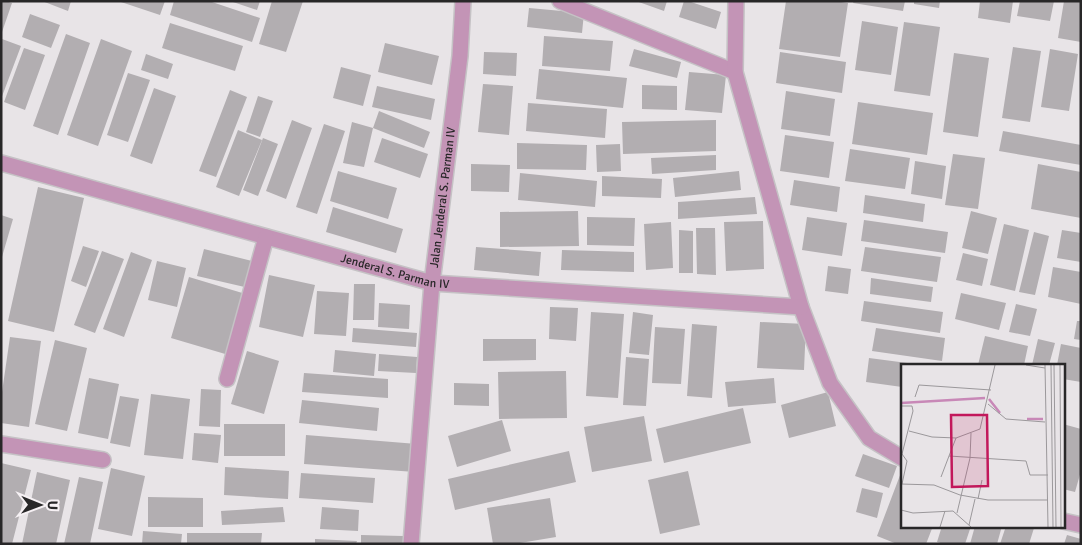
<svg xmlns="http://www.w3.org/2000/svg" width="1082" height="545" viewBox="0 0 1082 545" font-family="Signika,sans-serif">
<style>
.building{fill:#b2aeb1}
.lines{fill:none;stroke-linecap:round;stroke-linejoin:round}
.street-casing{stroke:#c5c2c5;stroke-width:18}
.street{stroke:#c394b6;stroke-width:15}
.labels{text-anchor:middle;stroke-width:4;stroke-linejoin:round;paint-order:stroke}
.street-label{font-size:12px;fill:#282728;stroke:#f6f1f4}
.inset-river{fill:none;stroke:#c888b7;stroke-width:2.5}
.inset-road{fill:none;stroke:#9b989b;stroke-width:1}
.view{fill:#c2185b;fill-opacity:0.15;stroke:#c2185b;stroke-width:2.5}
.inset-edge{fill:none;stroke:#282728;stroke-width:2.5}
</style>
<rect width="100%" height="100%" fill="#e8e4e7"/>
<!-- building -->
<path class="building" d="M1 1H5L12 3 2 32Z
M42 1H71L68 11Z
M118 1H165L160 15Z
M174 1H209L260 18 252 42 170 15Z
M230 1H260L257 10Z
M272 1H303L286 52 259 44Z
M636 1H667L664 11Z
M684 1H688L721 12 716 29 679 17Z
M786 1H834L848 3 840 57 779 49Z
M854 1H905L903 11 853 3Z
M914 1H940L939 8 914 4Z
M980 1H1013L1010 23 978 18Z
M1020 1H1054L1050 21 1017 16Z
M1064 1H1081V42L1058 38Z
M529 8 584 13 582 33 527 27Z
M30 14 60 25 51 48 22 37Z
M862 21 898 27 891 75 855 70Z
M904 22 940 27 930 96 894 91Z
M170 23 243 46 235 71 162 48Z
M66 34 90 43 58 135 33 126Z
M544 36 613 41 610 71 542 66Z
M2 39 21 46 1 99V40Z
M101 39 132 51 98 146 67 135Z
M385 43 439 56 432 85 378 72Z
M1013 47 1041 51 1030 122 1002 118Z
M24 48 45 55 25 110 4 102Z
M634 49 681 62 677 78 629 66Z
M1050 49 1078 54 1069 111 1041 107Z
M484 52 517 53 516 76 483 74Z
M780 52 846 62 842 93 776 83Z
M954 53 989 58 978 137 943 132Z
M146 54 173 64 168 79 141 70Z
M341 67 371 75 363 106 333 98Z
M539 69 627 78 623 108 536 99Z
M689 72 726 75 722 113 685 110Z
M128 73 150 80 128 142 107 135Z
M483 84 513 86 509 135 478 132Z
M642 85 677 86V110L642 109Z
M377 86 435 99 431 120 372 107Z
M154 88 176 96 152 164 130 156Z
M230 90 247 97 216 177 199 171Z
M786 91 835 99 830 136 781 129Z
M258 96 273 101 260 137 246 132Z
M858 102 933 113 927 155 852 144Z
M528 103 607 109 605 138 526 131Z
M379 111 430 132 424 148 373 128Z
M292 120 312 128 286 199 266 191Z
M716 120V151L623 154 622 122Z
M352 122 373 128 364 167 343 163Z
M324 124 345 131 317 214 296 207Z
M238 130 262 140 239 196 216 187Z
M1003 131 1081 145V165L999 151Z
M785 135 834 142 829 178 780 171Z
M263 138 278 144 258 196 243 190Z
M382 138 428 154 420 178 374 162Z
M517 143 587 145 586 170 517 169Z
M620 144 621 171 597 172 596 145Z
M850 149 910 158 905 189 845 181Z
M953 154 985 158 978 209 945 205Z
M716 155V170L652 174 651 158Z
M915 161 946 166 942 199 911 194Z
M471 164 510 165 509 192 471 191Z
M1038 164 1081 172V218L1031 209Z
M338 171 397 188 388 219 330 201Z
M739 171 741 190 675 197 673 178Z
M520 173 597 181 595 207 518 200Z
M602 176 662 179 661 198 602 196Z
M794 180 840 187 837 212 790 205Z
M38 187 84 198 54 332 8 321Z
M865 195 925 204 923 222 863 213Z
M755 197 757 214 678 219V202Z
M333 207 403 229 396 253 326 232Z
M578 211 579 246 500 247V212Z
M971 211 997 218 988 254 962 248Z
M1 215 13 219 2 257H1Z
M587 217 635 218 634 246 587 245Z
M807 217 847 223 842 256 802 250Z
M864 220 948 232 945 253 861 241Z
M763 221 764 269 726 271 724 222Z
M671 222 673 268 646 270 644 224Z
M1004 224 1029 230 1015 291 990 285Z
M696 228H715L716 275 697 274Z
M679 230 693 231V273H679Z
M1062 230 1081 233V262L1057 258Z
M1034 232 1049 236 1035 295 1019 292Z
M83 246 99 251 86 287 71 281Z
M476 247 541 252 539 276 474 270Z
M865 247 941 257 937 282 861 271Z
M204 249 256 262 249 288 197 276Z
M562 250 634 252V272L561 270Z
M102 251 124 259 95 333 74 325Z
M131 252 152 260 124 337 103 329Z
M963 253 988 259 982 286 956 280Z
M157 261 186 268 177 307 148 300Z
M828 266 851 269 848 294 825 291Z
M1053 267 1081 272V304L1048 297Z
M269 275 315 285 303 337 259 327Z
M189 277 249 295 232 356 171 338Z
M871 278 933 287 931 302 870 294Z
M354 284H375L374 320H353Z
M317 291 349 293 346 336 314 334Z
M961 293 1006 303 999 330 955 319Z
M864 301 943 312 940 333 861 321Z
M379 303 410 305 409 329 378 327Z
M1016 304 1037 309 1030 336 1009 332Z
M550 307 578 308 576 341 549 339Z
M591 312 624 314 618 398 586 396Z
M633 312 653 315 649 355 629 353Z
M1077 321H1081V340L1074 339Z
M760 322 806 324 804 370 757 368Z
M692 324 717 326 712 398 687 396Z
M655 327 685 329 681 384 652 383Z
M353 328 417 333 416 347 352 342Z
M876 328 945 338 942 361 872 351Z
M985 336 1028 346 1024 365H978Z
M10 337 41 341 29 427 1 423V399Z
M483 339H536V360L483 361Z
M1038 339 1055 343 1049 365H1032Z
M55 340 87 348 67 431 35 424Z
M1061 344 1081 348V382L1063 379V365H1057Z
M335 350 376 354 374 376 333 372Z
M247 351 279 361 264 414 231 404Z
M379 354 417 357 416 373 378 371Z
M626 357 649 359 646 406 623 405Z
M869 358 915 364V365H902V387L866 382Z
M566 371 567 418 499 419 498 372Z
M304 373 388 379V398L302 392Z
M89 378 119 384 108 439 78 433Z
M774 378 776 403 728 407 725 382Z
M454 383 489 384V406L454 405Z
M201 389 221 390 220 427 199 426Z
M828 392 836 426 789 438 781 405Z
M151 394 190 399 183 459 144 455Z
M120 396 139 399 130 447 110 443Z
M302 400 379 408 377 431 299 423Z
M743 408 751 443 664 463 656 429Z
M644 416 652 461 592 472 584 427Z
M502 420 511 451 457 467 448 436Z
M224 424H285V456H224Z
M1063 424 1081 429V471L1075 492 1063 489Z
M194 433 221 435 218 463 192 460Z
M306 435 417 444 415 472 304 464Z
M569 451 576 482 455 510 448 479Z
M863 454 897 466 889 488 855 476Z
M1 463 31 470 12 544H1Z
M225 467 289 471 288 499 224 495Z
M111 468 145 476 132 536 98 529Z
M902 470V526H933L926 544H897L877 536Z
M688 471 700 525 660 534 648 480Z
M37 472 70 480 56 544H22Z
M301 473 375 478 373 503 299 498Z
M79 477 103 482 90 544H64Z
M862 488 883 493 877 518 856 512Z
M148 497 203 498V527H148Z
M550 498 556 537 514 544H493L487 508Z
M283 507 285 522 222 525 221 511Z
M322 507 359 510 358 531 320 529Z
M942 526H971L965 544H944L937 542Z
M975 526H1002L997 544H970Z
M1006 526H1029L1034 528 1029 544H1000Z
M143 531 182 534 181 544H142Z
M187 533H262L261 544H187Z
M361 535 403 536V544H361Z
M1067 535 1081 539V544H1064Z
M315 539 357 541 356 544H315Z"/>
<g class="lines">
<!-- street casing -->
<g class="street-casing">
<g id="street">
<path d="M560 1 735 72"/>
<path d="M736 1 735 72 801 307 830 383 869 438 902 458"/>
<path id="s1" d="M1 163 432 283 801 307"/>
<path d="M227 379 266 237"/>
<path d="M1 444 103 460"/>
<path d="M1063 521 1081 525"/>
<path id="s2" d="M411 544 432 283 460 56 463 1"/>
</g>
</g>
<!-- street -->
<use href="#street" class="street"/>
</g>
<g class="labels">
<!-- street labels -->
<g class="street-label">
<text dy="4" stroke="none"><textPath href="#s2" startOffset="348">Jalan Jenderal S. Parman IV</textPath></text>
<text dy="4" stroke="none"><textPath href="#s1" startOffset="409">Jenderal S. Parman IV</textPath></text>
</g>
</g>
<!-- overview -->
<g transform="translate(901 364)">
<rect width="164" height="164" fill="#e8e4e7"/>
<path class="inset-river" d="M88 35 99 49M0 39 84 34M126 55H142"/>
<path class="inset-road" d="M125 1 144 4M144 1 147 163M150 1 152 163M153 1 155 163M159 1 160 163M14 33 18 21 90 26M87 40 105 55 144 58M0 42H11L12 47 1 90 6 97 1 120M8 67 31 73 55 74 79 65 94 1M48 92 55 74M40 113 48 92 125 97 129 111H147M0 120 33 121 59 131 87 136H147M77 135 81 116M0 146 12 149 52 147 70 163M56 149 69 94 70 69M68 161 74 135M39 163 44 147"/>
<path class="view" d="M50 51H86L87 122 51 123Z"/>
<rect width="164" height="164" class="inset-edge"/>
</g>
<!-- border -->
<rect width="1082" height="545" fill="none" stroke="#282728" stroke-width="5"/>
<!-- north arrow -->
<g transform="translate(40 505) rotate(91)" stroke="#f6f1f4" stroke-width="4" paint-order="stroke">
<path d="M0-4L9 19L0 12L-9 19Z" fill="#282728"/>
<text y="-8" font-size="14" font-weight="bold" text-anchor="middle" fill="#282728">U</text>
</g>
</svg>
